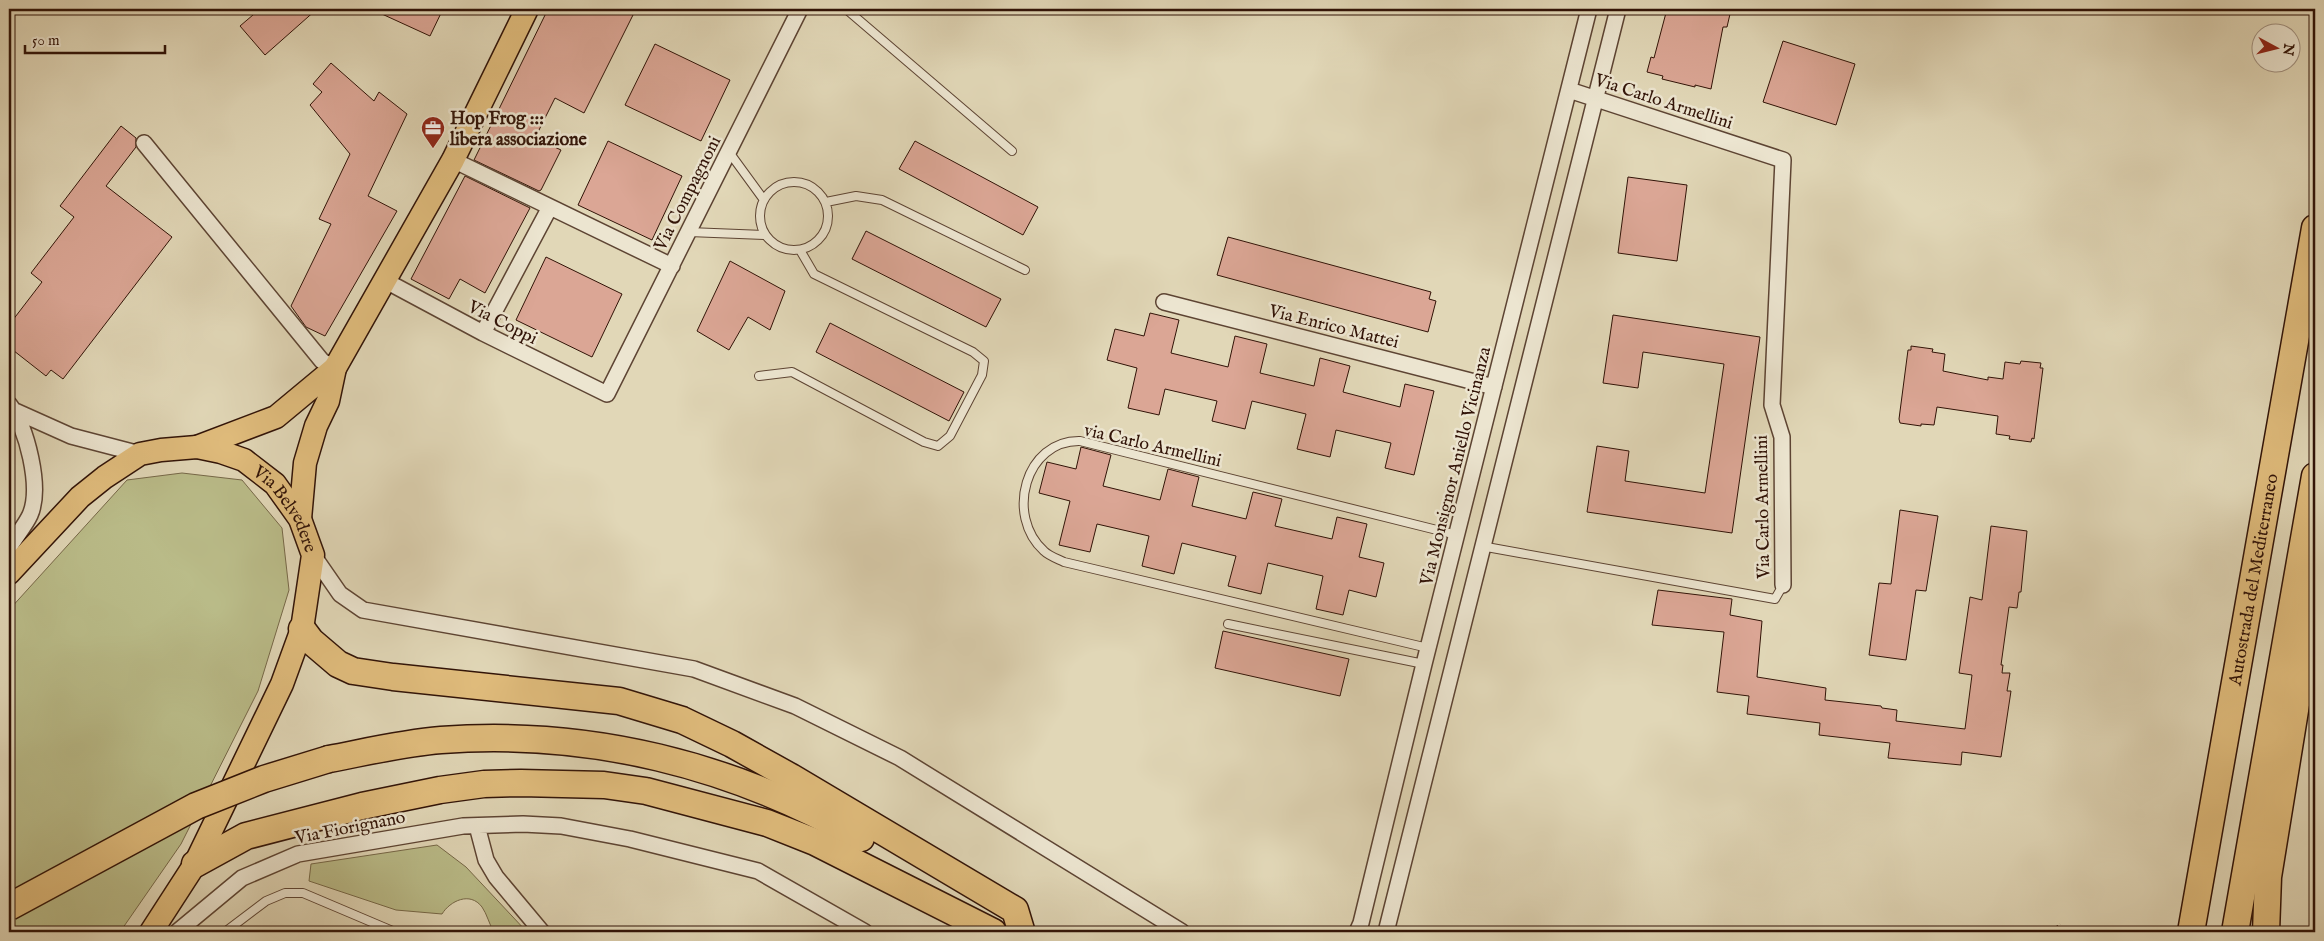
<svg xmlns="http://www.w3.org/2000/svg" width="2324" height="941" viewBox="0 0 2324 941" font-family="'IM FELL English',serif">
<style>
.green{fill:#babc89;stroke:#766848}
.building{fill:#dba695;stroke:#311307}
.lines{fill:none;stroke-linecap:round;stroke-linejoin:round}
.service-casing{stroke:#5d4433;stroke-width:10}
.minor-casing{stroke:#5d4433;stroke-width:18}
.primary-casing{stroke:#311307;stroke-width:25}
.motorway-casing{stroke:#311307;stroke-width:29}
.path{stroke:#311307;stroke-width:3;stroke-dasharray:1 2.5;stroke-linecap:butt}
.service{stroke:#ece5d0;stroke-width:8}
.minor{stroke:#ece5d0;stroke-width:15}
.primary{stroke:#e0bc7c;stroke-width:22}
.motorway{stroke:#e0bc7c;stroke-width:26}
.motorway-bridge-casing{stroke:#311307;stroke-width:29;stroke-linecap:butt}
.motorway-bridge{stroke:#e0bc7c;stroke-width:26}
.labels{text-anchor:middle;stroke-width:5;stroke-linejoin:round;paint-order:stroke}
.street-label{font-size:18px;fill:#311307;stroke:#ece5d0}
.poi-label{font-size:18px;font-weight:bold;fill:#311307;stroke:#ece5d0;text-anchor:start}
</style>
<rect width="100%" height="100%" fill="#e1d7b7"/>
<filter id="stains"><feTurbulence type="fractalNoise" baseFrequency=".004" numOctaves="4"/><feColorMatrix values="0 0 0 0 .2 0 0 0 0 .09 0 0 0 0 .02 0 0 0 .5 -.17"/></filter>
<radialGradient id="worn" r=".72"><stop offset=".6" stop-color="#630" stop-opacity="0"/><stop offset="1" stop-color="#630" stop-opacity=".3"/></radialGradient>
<!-- green -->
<path class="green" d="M182 473 242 480 282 528 289 590 258 691 181 844 120 932H9V610L127 480Z
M437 845 466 867 527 932H494C489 924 487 914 482 907 470 891 450 901 442 914L396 910 309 881 311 864Z"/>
<!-- building -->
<path class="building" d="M260 9H317L265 55 240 26Z
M371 9H443L430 36Z
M548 9H636L584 113 555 98 535 138 561 150 541 190 539 191 474 160Z
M1667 9H1710L1730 14 1727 27H1723L1711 89 1695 85V87L1662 79 1663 76 1647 72 1651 57 1654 58Z
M1783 41 1855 64 1836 125 1763 102Z
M655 44 730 80 701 141 625 105Z
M331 63 374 101 379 92 407 114 368 196 397 211 325 336 306 327 291 306 331 224 319 219 350 154 310 105 322 92 313 84Z
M121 126 136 138V147L106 186 172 237 63 379 51 370 46 376 9 347V325L42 282 31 273 74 217 60 206Z
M608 141 682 176 652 240 578 205Z
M915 141 1038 207 1023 235 899 169Z
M465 176 530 208 485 293 460 279 449 299 411 279Z
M1628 177 1687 185 1677 261 1618 253Z
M866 231 1001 299 986 327 852 259Z
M1228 237 1431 292 1429 299 1436 301 1428 332 1217 275Z
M546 257 622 294 592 357 516 320Z
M730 261 785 291 770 330 748 317 729 350 697 331Z
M1150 313 1179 320 1171 353 1228 367 1235 336 1267 344 1260 373 1314 386 1320 358 1350 366 1343 392 1400 407 1405 384 1434 391 1414 475 1385 468 1391 443 1336 430 1330 457 1297 449 1306 414 1252 401 1245 429 1212 421 1217 401 1165 389 1159 415 1128 408 1137 368 1107 360 1115 329 1144 336Z
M1613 315 1760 337 1732 533 1587 512 1597 446 1629 451 1625 481 1705 493 1724 364 1643 352 1638 388 1603 383Z
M830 323 964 392 949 421 816 352Z
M1911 346 1933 349 1932 352 1945 354 1943 371 1988 380V377L2003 379 2005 362 2020 364 2021 361 2041 363 2040 368H2043L2038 407 2034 439 2032 438 2031 442 2009 439 2010 436 1996 434 1998 416 1937 407 1934 425 1921 424V426L1900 423 1899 419 1908 350H1911Z
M1081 447 1111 455 1103 486 1160 500 1168 469 1199 477 1192 506 1246 519 1253 492 1282 499 1275 526 1332 539 1337 517 1367 524 1359 557 1384 563 1376 597 1349 590 1343 615 1316 609 1323 576 1268 563 1261 594 1228 586 1236 556 1182 543 1174 574 1142 566 1149 536 1097 524 1090 552 1059 545 1070 501 1039 493 1047 462 1076 469Z
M1900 510 1938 516 1926 591 1916 590 1906 660 1869 655 1879 583 1891 584Z
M1991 526 2027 531 2021 592H2019L2017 608 2009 607 2001 665H2003L2002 673H2010L2007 691H2011L2001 757 1962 752 1961 765 1888 758 1890 743 1819 735 1820 723 1747 714 1749 696 1717 692 1724 632 1652 625 1658 590 1732 599 1730 615 1762 621 1757 677 1826 688 1825 700 1881 706 1882 708 1897 710 1896 721 1965 729 1972 675 1959 673 1970 597 1982 600Z
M1223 631 1349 659 1340 696 1215 668Z"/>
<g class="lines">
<!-- service casing -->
<g class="service-casing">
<path id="service" d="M846 9 1012 151
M729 152 764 200
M760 216a34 34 0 1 1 68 0a34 34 0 1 1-68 0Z
M826 202 856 196 882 200 1025 270
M689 232 765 235
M759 376 792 372 924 442 938 446 950 436 982 375 984 361 973 352 814 274 800 250
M1481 546 1775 599 1783 585
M1228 624 1424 664
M1428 648 1064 562C1058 559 1049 556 1044 551 1005 516 1025 440 1080 441L1457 535
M225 932 266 901 285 893H303L395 932"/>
</g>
<!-- minor casing -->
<g class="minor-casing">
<path id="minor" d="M1569 90 1783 160 1772 405 1782 437 1783 585
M144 143 322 361 335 368
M453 160 672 266
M384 280 483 333 607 394 800 9
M1164 302 1494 387
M483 333 550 207
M9 404C27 427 42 488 30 515 25 526 15 537 9 548
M13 410 71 436 140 454
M313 555 340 594 363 610 694 669 795 706 900 758 1182 932
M477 826 486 860 496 877 542 932
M177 932 242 878 298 854 463 826 523 824 561 826 630 839 758 871 865 932
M1357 932 1361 923 1424 664 1589 9
M1386 932 1618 9"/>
</g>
<!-- primary casing -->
<g class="primary-casing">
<g id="primary">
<path d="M197 447 276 417 335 368"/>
<path d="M300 519 305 463 316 426 328 401 335 368 453 160 527 9"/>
<path id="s1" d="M9 573 80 497 105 477 140 454 161 450 197 447 221 452 244 460 275 484 300 519 313 555 302 629 282 684 195 864 151 932"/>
</g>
</g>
<!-- motorway casing -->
<g class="motorway-casing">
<g id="motorway">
<path d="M302 629 311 641 338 664 353 671 393 677 619 701 682 720 732 744 791 777 1015 910 1021 930"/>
<path d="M329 759C366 752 403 743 441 740 590 729 732 765 861 838"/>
<path d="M195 864 246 836 362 806 440 790 484 784 521 783 604 785 646 791 767 823 815 842 993 932"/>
<path id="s2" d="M2191 932 2315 228"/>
<path d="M2235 932 2315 476"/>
<path d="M2266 932 2268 877 2315 587"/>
</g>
</g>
<!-- path -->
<path class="path" d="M2053 932 2060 924"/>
<!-- service -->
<use href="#service" class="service"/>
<!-- minor -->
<use href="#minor" class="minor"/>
<!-- primary -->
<use href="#primary" class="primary"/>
<!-- motorway -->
<use href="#motorway" class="motorway"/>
<!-- motorway-bridge casing -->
<g class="motorway-bridge-casing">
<path id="motorway-bridge" d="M9 907 196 806 264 779 329 759"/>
</g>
<!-- motorway-bridge -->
<use href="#motorway-bridge" class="motorway-bridge"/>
</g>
<!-- icons -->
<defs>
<g id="office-pin" transform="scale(1.25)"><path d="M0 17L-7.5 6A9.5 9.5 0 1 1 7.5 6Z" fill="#8f2418" stroke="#ece5d0"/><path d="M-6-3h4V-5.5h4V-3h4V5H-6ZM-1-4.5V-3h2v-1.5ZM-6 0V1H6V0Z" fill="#fff"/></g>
</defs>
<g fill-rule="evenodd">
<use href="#office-pin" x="433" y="128"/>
</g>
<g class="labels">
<!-- street labels -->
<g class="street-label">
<text transform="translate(1664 101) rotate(18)" y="6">Via Carlo Armellini</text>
<text transform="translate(687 193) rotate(-63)" y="6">Via Compagnoni</text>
<text transform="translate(503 322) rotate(27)" y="6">Via Coppi</text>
<text transform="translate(1334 326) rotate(14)" y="6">Via Enrico Mattei</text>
<text transform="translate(1153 445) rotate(13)" y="6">via Carlo Armellini</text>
<text transform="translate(1455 466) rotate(-76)" y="6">Via Monsignor Aniello Vicinanza</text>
<text transform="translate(1762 507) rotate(-91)" y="6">Via Carlo Armellini</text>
<text dy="6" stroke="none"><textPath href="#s1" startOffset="350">Via Belvedere</textPath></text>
<text dy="6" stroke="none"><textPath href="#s2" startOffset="358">Autostrada del Mediterraneo</textPath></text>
<text transform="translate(350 827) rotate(-11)" y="6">Via Fiorignano</text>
</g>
<!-- poi labels -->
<g class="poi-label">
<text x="450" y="124">Hop Frog :::<tspan x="450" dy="21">libera associazione</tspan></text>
</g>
</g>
<!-- margin -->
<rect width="2324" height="941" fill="none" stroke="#e1d7b7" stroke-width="30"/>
<rect x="10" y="10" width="2304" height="921" fill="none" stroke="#311307" stroke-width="2.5"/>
<rect x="15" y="15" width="2294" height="911" fill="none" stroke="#311307"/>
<!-- north arrow -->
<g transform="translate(2276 48) rotate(97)"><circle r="24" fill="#ece5d0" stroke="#a19180"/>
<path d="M0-4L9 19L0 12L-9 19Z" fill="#8f2418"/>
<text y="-8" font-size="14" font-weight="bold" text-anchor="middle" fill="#311307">N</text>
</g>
<!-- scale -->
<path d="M25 45v8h140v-8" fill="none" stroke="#311307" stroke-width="2.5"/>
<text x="32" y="45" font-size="15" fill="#311307" stroke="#ece5d0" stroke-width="4" paint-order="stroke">50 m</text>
<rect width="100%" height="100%" filter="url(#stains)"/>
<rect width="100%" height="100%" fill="url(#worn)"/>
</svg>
